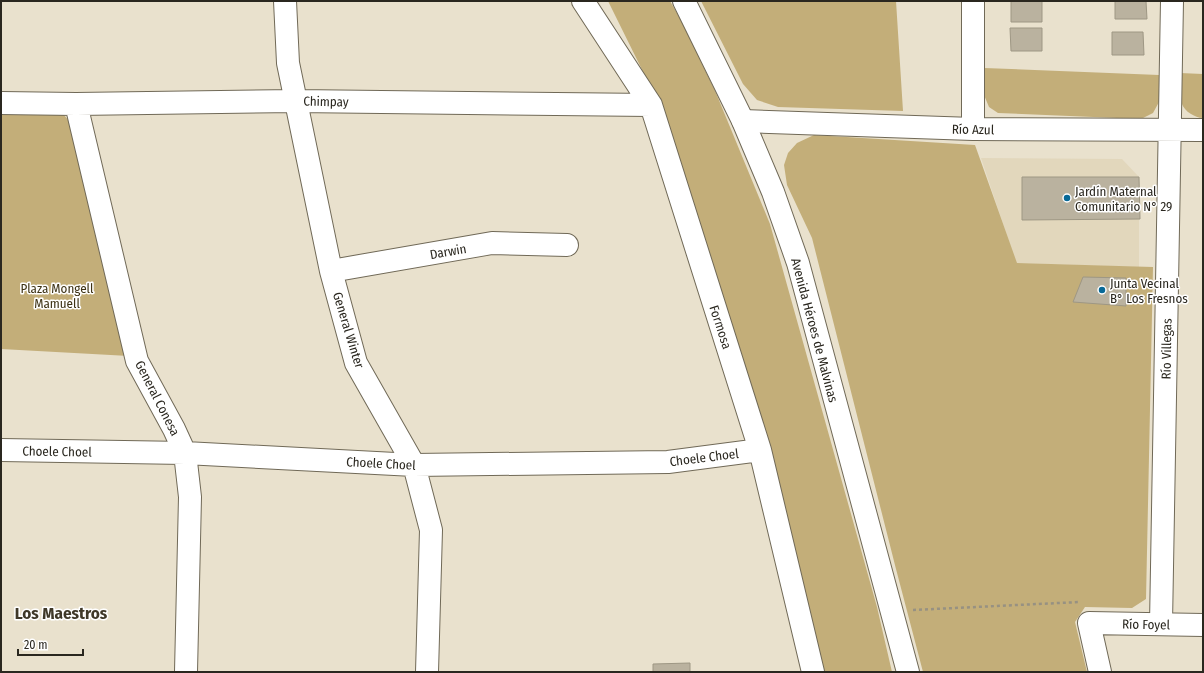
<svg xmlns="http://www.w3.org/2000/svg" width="1204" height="673" viewBox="0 0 1204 673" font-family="'Fira Sans Condensed',sans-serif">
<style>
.built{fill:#e2d7bc}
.green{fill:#c3ae79}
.building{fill:#bab29f;stroke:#9e9784}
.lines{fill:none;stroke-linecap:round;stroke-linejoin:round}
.minor-casing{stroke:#706957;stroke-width:24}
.major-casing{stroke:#706957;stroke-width:24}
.path{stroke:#979182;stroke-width:2.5;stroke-dasharray:3 3;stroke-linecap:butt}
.minor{stroke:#fff;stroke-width:22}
.major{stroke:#fff;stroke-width:22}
.poi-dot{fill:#086997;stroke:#fff;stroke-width:1.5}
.labels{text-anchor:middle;stroke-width:3;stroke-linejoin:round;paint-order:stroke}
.street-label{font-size:13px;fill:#2a271f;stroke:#fff}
.poi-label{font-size:13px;fill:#2a271f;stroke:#fff;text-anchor:start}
.park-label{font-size:13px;fill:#3d3214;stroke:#fff}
.district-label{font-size:17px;font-weight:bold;fill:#3f3828;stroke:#fff}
</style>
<rect width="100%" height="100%" fill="#e9e1cd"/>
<!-- built -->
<path class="built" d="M981 158 1122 159 1139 177V267L1016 263Z"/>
<!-- green -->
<path class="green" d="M608 1H670L681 20 716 93 770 224 877 607 892 672H824L656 98Z
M701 1H896L903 111 778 107 757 100 743 84Z
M984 68 1159 75V102L1153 113 1141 119 998 113 989 107 984 95Z
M1180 73 1203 74V118C1198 118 1195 116 1191 114 1176 105 1180 88 1180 73Z
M1 114 64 115 76 129 129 356 1 349Z
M814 135 975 145 1017 263 1153 267 1146 599 1132 608 1085 607 1075 622 1087 672H923L896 569 812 238 787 185 784 165 788 153 797 143Z"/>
<!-- building -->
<path class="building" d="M1011 1H1042V22H1011Z
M1115 1H1146L1147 19H1115Z
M1010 28H1042V51H1011Z
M1112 32H1143L1144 55H1112Z
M1022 177H1139L1140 219 1022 220Z
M1083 277 1126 278V306L1073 302Z
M690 663V672H653V664Z"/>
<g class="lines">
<!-- minor casing -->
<g class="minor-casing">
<path id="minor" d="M285 1 288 63 331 271 356 363 414 465 431 530 427 672
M583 1 651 105 760 450 813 672
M973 1V129
M1 103 76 104 296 101 651 105
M76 104 137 361 174 429 185 453 190 497 186 672
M743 121 973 129 1203 130
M331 271 492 243 567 245
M1 450 185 453 414 465 668 462 760 450
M1161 624 1172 1
M1100 672 1089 623 1203 625"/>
</g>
<!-- major casing -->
<g class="major-casing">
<path id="major" d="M684 1 743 121 773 192 798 263 908 672"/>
</g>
<!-- path -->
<path class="path" d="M913 610 1080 602"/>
<!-- minor -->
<use href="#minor" class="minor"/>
<!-- major -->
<use href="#major" class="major"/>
</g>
<!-- markers -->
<g class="poi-dot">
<circle cx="1067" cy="198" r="4"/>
<circle cx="1102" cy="290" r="4"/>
</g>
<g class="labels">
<!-- street labels -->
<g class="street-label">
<text transform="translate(326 101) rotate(1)" y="5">Chimpay</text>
<text transform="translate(973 129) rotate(1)" y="5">Río Azul</text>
<text transform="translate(448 251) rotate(-10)" y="5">Darwin</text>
<text transform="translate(721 327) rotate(72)" y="5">Formosa</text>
<text transform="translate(349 330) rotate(73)" y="5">General Winter</text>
<text transform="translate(815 330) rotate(75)" y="5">Avenida Héroes de Malvinas</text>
<text transform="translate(1166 349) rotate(-89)" y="5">Río Villegas</text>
<text transform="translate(158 398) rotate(63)" y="5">General Conesa</text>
<text transform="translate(57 451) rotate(1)" y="5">Choele Choel</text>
<text transform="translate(704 457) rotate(-7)" y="5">Choele Choel</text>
<text transform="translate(381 463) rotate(3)" y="5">Choele Choel</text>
<text transform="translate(1146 624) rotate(1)" y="5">Río Foyel</text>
</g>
<!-- poi labels -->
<g class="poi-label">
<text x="1075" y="196">Jardín Maternal<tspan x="1075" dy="15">Comunitario N° 29</tspan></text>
<text x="1110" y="288">Junta Vecinal<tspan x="1110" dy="15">B° Los Fresnos</tspan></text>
</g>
<!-- park labels -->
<g class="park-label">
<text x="57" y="293">Plaza Mongell<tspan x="57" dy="15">Mamuell</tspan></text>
</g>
<!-- district labels -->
<g class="district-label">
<text x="61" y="619">Los Maestros</text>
</g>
</g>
<!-- border -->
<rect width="1204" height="673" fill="none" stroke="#2a271f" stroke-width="4"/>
<!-- scale -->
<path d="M18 649v6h65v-6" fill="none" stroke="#2a271f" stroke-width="2"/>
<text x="24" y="649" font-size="12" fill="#2a271f" stroke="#ffffff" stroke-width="3" paint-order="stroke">20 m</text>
</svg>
